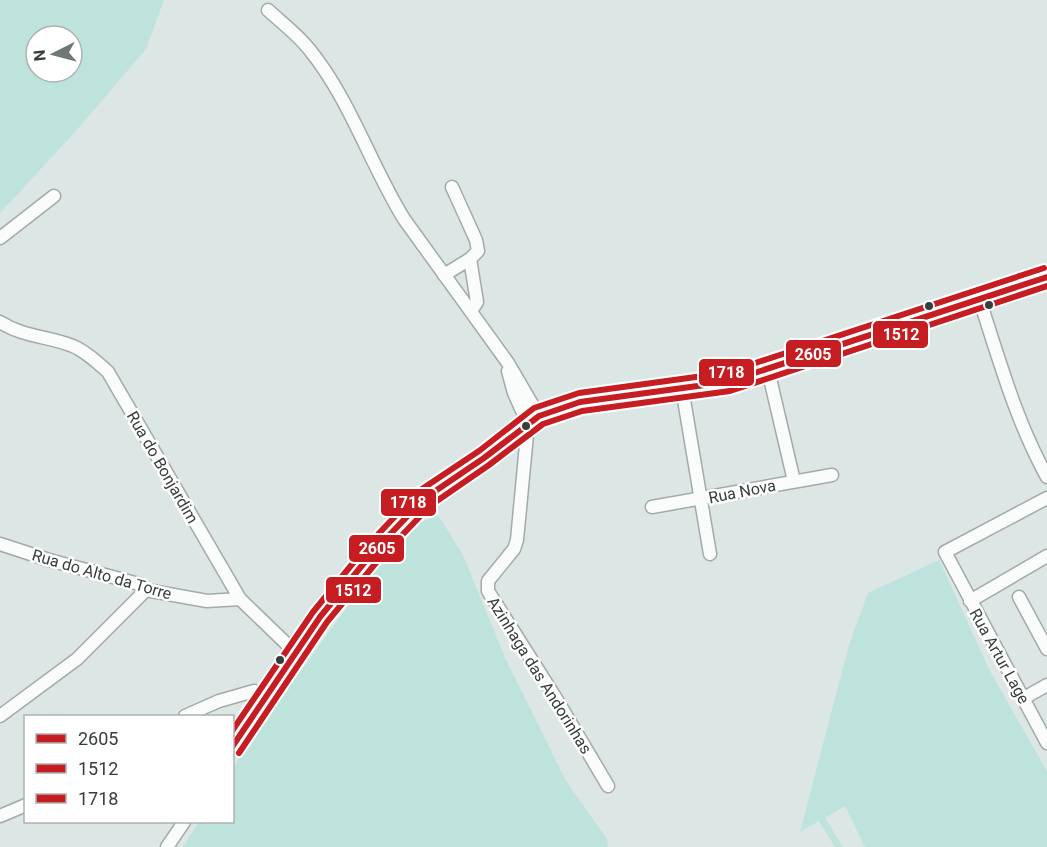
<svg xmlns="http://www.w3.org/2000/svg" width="1047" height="847" viewBox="0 0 1047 847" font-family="Roboto,sans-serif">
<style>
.green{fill:#bee3dc;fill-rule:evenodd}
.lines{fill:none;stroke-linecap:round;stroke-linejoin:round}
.minor-casing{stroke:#a3aba9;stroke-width:15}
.minor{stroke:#fafbfb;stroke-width:12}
.bus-1-casing{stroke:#fff;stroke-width:10}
.bus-2-casing{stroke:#fff;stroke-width:10}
.bus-3-casing{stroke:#fff;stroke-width:10}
.bus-1{stroke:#c61d23;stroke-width:6}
.bus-2{stroke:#c61d23;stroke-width:6}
.bus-3{stroke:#c61d23;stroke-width:6}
.bus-dot{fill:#363d3b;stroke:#fff;stroke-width:2}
.labels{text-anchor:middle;stroke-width:5;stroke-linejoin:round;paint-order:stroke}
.street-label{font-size:16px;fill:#363d3b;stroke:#fff}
.line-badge{stroke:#fff;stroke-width:2}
.badge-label{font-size:16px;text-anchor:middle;font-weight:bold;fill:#fff}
</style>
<rect width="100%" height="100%" fill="#dce6e4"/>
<!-- green -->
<path class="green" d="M0 0H164L146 49 75 132 0 213ZM36 36H72V72H36Z
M438 515 463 555 506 660 566 781 607 839 608 847H183L199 822H232L233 769 254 735 404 529Z
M939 560 991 673 1047 771V847H865L845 806 825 818 843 847H835L819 821 800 832 849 645 868 593Z"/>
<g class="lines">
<!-- minor casing -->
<g class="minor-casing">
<path id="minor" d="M268 10C282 23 297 34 309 49 350 99 370 164 404 219L508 363 539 416
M452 187 476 240 478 251 470 259
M0 238 54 196
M444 275 470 259 477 302 471 311
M979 298C999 359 1016 421 1047 477
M0 322C23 337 48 336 73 346 86 352 97 362 108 372L240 599 296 653
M768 370 794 481
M508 371 514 393 528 424 517 540 514 549 488 581V591L557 700 608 786
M682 388 710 554
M1047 498 945 552 1047 743
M652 507 832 475
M0 544 49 560 139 584 146 590 207 601 240 599
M1019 597 1047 649
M970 601 1047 556
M1024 698 1047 685
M0 716 77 659 146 590
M185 716 219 701 254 691 268 693
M232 748 320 617 373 552 425 498 484 458 539 416 580 402 727 382 768 370 854 339 1047 277
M0 816 26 805
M167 847 184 822"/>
</g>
<!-- minor -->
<use href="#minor" class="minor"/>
<!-- bus-1 casing -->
<g class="bus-1-casing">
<path id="bus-1" d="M232 747 320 617 373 552 425 498 484 458 539 416 580 402 727 382 1047 277"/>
</g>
<!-- bus-2 casing -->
<g class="bus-2-casing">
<path id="bus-2" d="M239 753 327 622 380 558 431 505 489 465 543 424 582 411 730 391 1047 286"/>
</g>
<!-- bus-3 casing -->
<g class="bus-3-casing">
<path id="bus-3" d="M232 731 313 612 367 546 419 491 479 451 534 408 579 393 725 373 1044 268"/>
</g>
<!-- bus-1 -->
<use href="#bus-1" class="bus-1"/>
<!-- bus-2 -->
<use href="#bus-2" class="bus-2"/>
<!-- bus-3 -->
<use href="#bus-3" class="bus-3"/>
</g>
<!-- markers -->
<g class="bus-dot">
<circle cx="989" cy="305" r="5"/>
<circle cx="929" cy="306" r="5"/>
<circle cx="526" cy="426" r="5"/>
<circle cx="280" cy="660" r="5"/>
</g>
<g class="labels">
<!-- street labels -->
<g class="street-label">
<text transform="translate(163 467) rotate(60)" y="6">Rua do Bonjardim</text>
<text transform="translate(742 491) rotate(-11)" y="6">Rua Nova</text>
<text transform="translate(102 574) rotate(16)" y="6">Rua do Alto da Torre</text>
<text transform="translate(1000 656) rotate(61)" y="6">Rua Artur Lage</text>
<text transform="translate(540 675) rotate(58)" y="6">Azinhaga das Andorinhas</text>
</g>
</g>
<g class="line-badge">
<rect x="872" y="320" width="57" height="29" rx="6" fill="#c61d23"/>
<rect x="785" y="339" width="57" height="29" rx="6" fill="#c61d23"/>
<rect x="698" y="358" width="57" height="29" rx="6" fill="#c61d23"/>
<rect x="380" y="488" width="57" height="29" rx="6" fill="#c61d23"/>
<rect x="348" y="534" width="57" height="29" rx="6" fill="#c61d23"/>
<rect x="325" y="576" width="57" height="28" rx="6" fill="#c61d23"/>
</g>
<g class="badge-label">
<text x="901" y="340">1512</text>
<text x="813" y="360">2605</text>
<text x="726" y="378">1718</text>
<text x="408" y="508">1718</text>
<text x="377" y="554">2605</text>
<text x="353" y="596">1512</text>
</g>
<!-- legend -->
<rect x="24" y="715" width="210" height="108" fill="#ffffff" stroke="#afb1b1" stroke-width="1.5"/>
<rect x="36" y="734" width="30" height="9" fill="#c61d23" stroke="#afb1b1" stroke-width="1.5"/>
<text x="78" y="745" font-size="18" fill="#363d3b">2605</text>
<rect x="36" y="764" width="30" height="9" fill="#c61d23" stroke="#afb1b1" stroke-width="1.5"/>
<text x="78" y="775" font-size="18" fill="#363d3b">1512</text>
<rect x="36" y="794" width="30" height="9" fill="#c61d23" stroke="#afb1b1" stroke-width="1.5"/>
<text x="78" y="805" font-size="18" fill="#363d3b">1718</text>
<!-- north arrow -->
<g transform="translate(54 54) rotate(264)"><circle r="28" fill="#ffffff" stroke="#afb1b1" stroke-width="1.5"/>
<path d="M0-4.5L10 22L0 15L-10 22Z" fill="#707876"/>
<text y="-9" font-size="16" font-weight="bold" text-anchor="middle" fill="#363d3b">N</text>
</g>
</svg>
